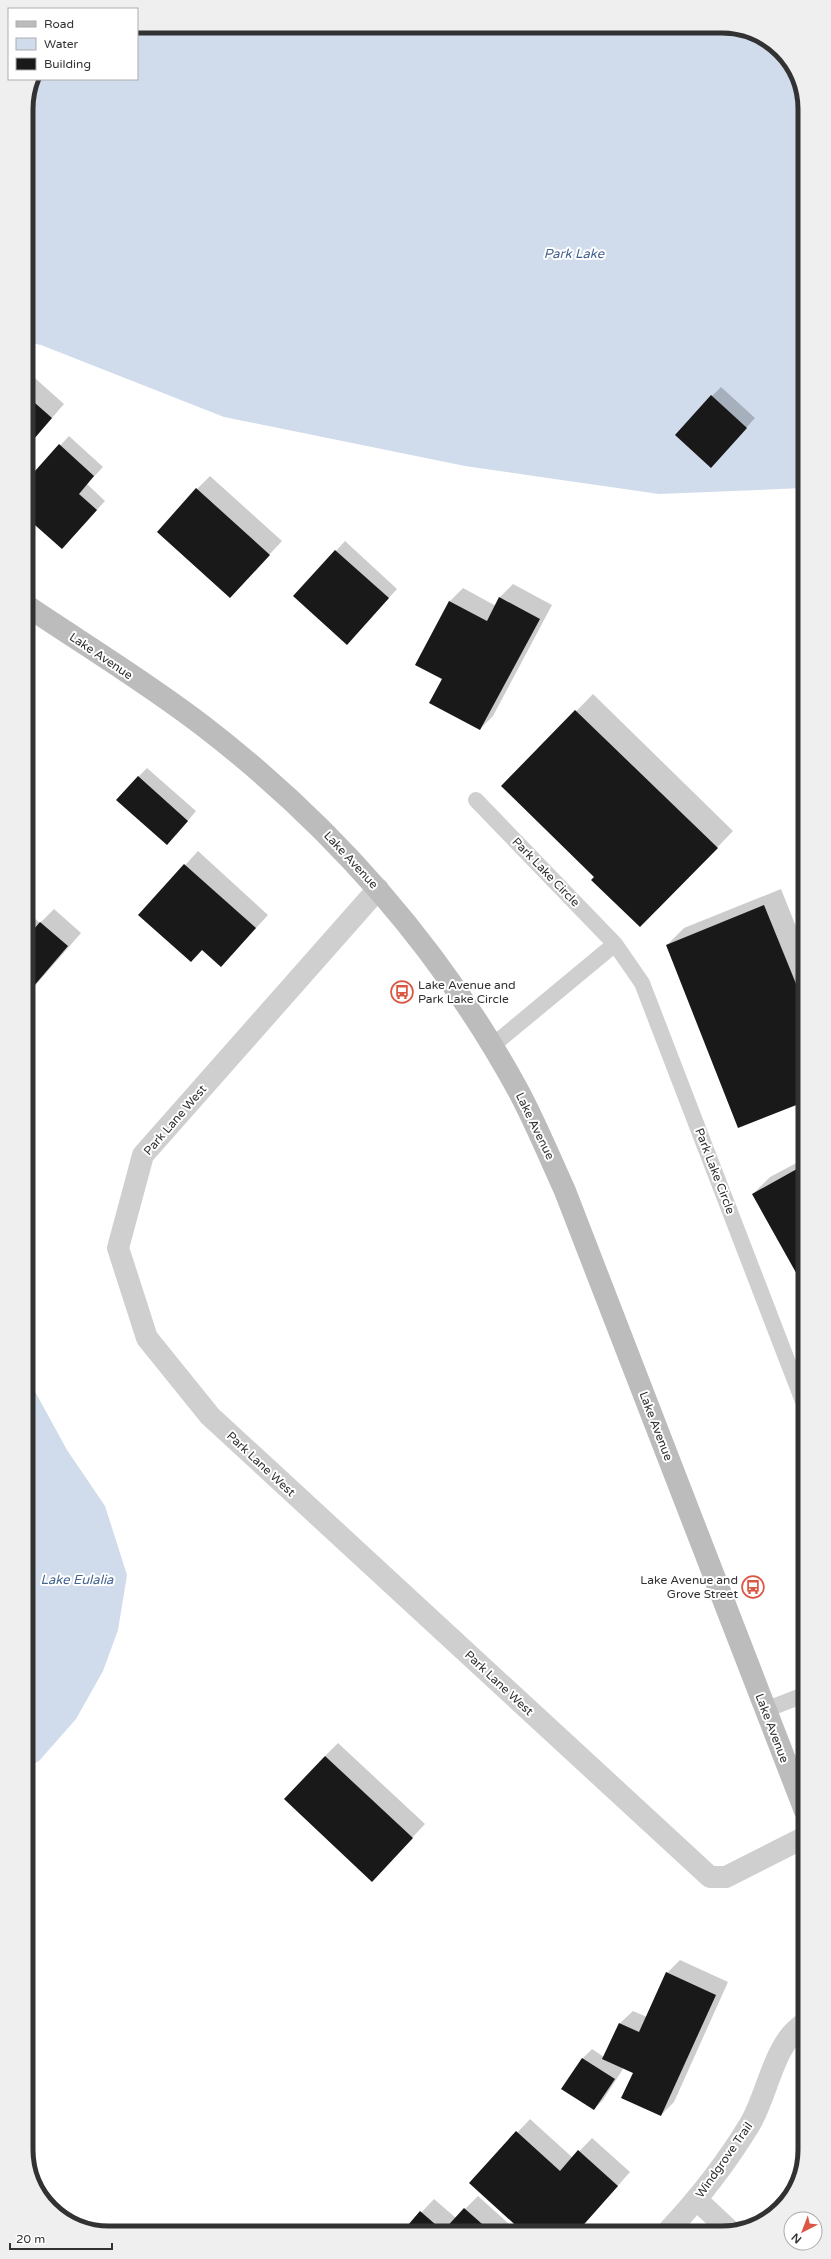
<svg xmlns="http://www.w3.org/2000/svg" width="831" height="2259" viewBox="0 0 831 2259" font-family="'Varela Round',sans-serif">
<style>
.water{fill:#d0dbec}
.shadow{fill:#0003}
.building{fill:#191919}
.lines{fill:none;stroke-linecap:round;stroke-linejoin:round}
.service{stroke:#cfcfcf;stroke-width:16}
.minor{stroke:#cfcfcf;stroke-width:22}
.secondary{stroke:#bcbcbc;stroke-width:22}
.labels{text-anchor:middle;stroke-width:4;stroke-linejoin:round;paint-order:stroke}
.street-label{font-size:12px;fill:#323232;stroke:#fff}
.poi-label{font-size:12px;fill:#323232;stroke:#fff;text-anchor:start}
.water-label{font-size:13px;font-style:italic;fill:#446491;stroke:#fff}
.rim{fill:none;stroke:#323232;stroke-width:5}
</style>
<rect width="100%" height="100%" fill="#fff"/>
<!-- water -->
<path class="water" d="M137 26H727L776 47 802 88 803 488 659 494 465 466 224 417 41 345 26 342V104L32 79H137Z
M28 1373 32 1386 67 1450 105 1506 127 1575 118 1630 103 1671 76 1719 39 1761 28 1767Z"/>
<!-- shadow -->
<path class="shadow" d="M27 371 64 404 27 447Z
M721 387 755 418 720 457 712 396Z
M69 436 103 467 87 484 105 501 62 548 27 516V481Z
M210 476 282 541 230 597 197 489Z
M345 541 397 589 356 634 295 596Z
M513 584 552 605 493 716 480 729 443 679 450 601 463 588 496 606 500 597Z
M593 694 733 831 657 910 503 786Z
M147 768 196 811 176 835 138 777Z
M198 851 268 915 221 966 203 949 191 961 140 915Z
M781 889 803 944 804 1101 667 945 684 928Z
M54 909 81 933 27 995V912L40 923Z
M804 1159V1285L753 1194 770 1177Z
M338 1743 425 1824 385 1867 325 1756Z
M680 1960 728 1982 674 2102 661 2115 634 2072 620 2066 623 2069 603 2100 594 2109 563 2089 583 2058 592 2049 604 2057 619 2024 633 2011 647 2017 667 1973Z
M530 2119 573 2158 592 2138 630 2172 578 2231H524L471 2183Z
M478 2196 517 2231 403 2232 434 2199 456 2218Z"/>
<!-- building -->
<path class="building" d="M711 395 747 428 711 468 675 435Z
M27 396 52 418 27 447Z
M59 444 94 476 79 494 97 510 62 549 27 518V480Z
M196 488 270 555 230 598 157 532Z
M335 550 389 598 347 645 293 596Z
M499 597 540 619 480 730 429 703 442 679 415 665 449 601 487 621Z
M575 710 718 848 640 927 591 880 594 877 501 786Z
M138 776 188 821 167 845 116 800Z
M184 864 256 928 221 967 202 950 191 962 138 915Z
M764 905 803 1001 804 1102 738 1128 666 945Z
M40 922 68 946 27 994V937Z
M804 1165V1287L752 1194Z
M325 1756 413 1838 372 1882 284 1799Z
M666 1972 716 1995 661 2116 621 2098 633 2073 602 2059 619 2023 639 2032Z
M582 2058 615 2079 594 2110 561 2089Z
M516 2131 560 2171 578 2150 618 2186 578 2231H522L469 2183Z
M464 2208 490 2231 402 2232 420 2211 443 2231Z"/>
<g class="lines">
<!-- service -->
<path class="service" d="M476 800 615 944 642 983 804 1404
M492 1046 615 944
M765 1710 804 1695"/>
<!-- minor -->
<path class="minor" d="M378 889 143 1155 118 1248 147 1338 210 1416 710 1877H726L805 1837
M697 2200 729 2230
M669 2230C699 2198 727 2162 750 2124 768 2094 774 2041 805 2023"/>
<!-- secondary -->
<path class="secondary" d="M27 606C85 645 146 682 202 725 331 824 441 948 519 1092 536 1124 550 1158 565 1191L805 1811"/>
</g>
<!-- icons -->
<defs>
<g id="bus-ring" transform="scale(1.15)"><circle r="9.5" fill="#fff" stroke="#db5643" stroke-width="1.5"/><path d="M-5-6H5V4H4V6H2V4H-2V6H-4V4H-5ZM-3.5-4V0h7V-4ZM-3.5 1.2v1.5H-2V1.2ZM2 1.2v1.5H3.5V1.2Z" fill="#db5643"/></g>
</defs>
<g fill-rule="evenodd">
<use href="#bus-ring" x="402" y="992"/>
<use href="#bus-ring" x="753" y="1587"/>
</g>
<g class="labels">
<!-- street labels -->
<g class="street-label">
<text transform="translate(101 656) rotate(34)" y="4">Lake Avenue</text>
<text transform="translate(351 860) rotate(47)" y="4">Lake Avenue</text>
<text transform="translate(546 872) rotate(46)" y="4">Park Lake Circle</text>
<text transform="translate(175 1120) rotate(-49)" y="4">Park Lane West</text>
<text transform="translate(535 1126) rotate(64)" y="4">Lake Avenue</text>
<text transform="translate(715 1171) rotate(69)" y="4">Park Lake Circle</text>
<text transform="translate(656 1426) rotate(69)" y="4">Lake Avenue</text>
<text transform="translate(261 1464) rotate(43)" y="4">Park Lane West</text>
<text transform="translate(499 1683) rotate(43)" y="4">Park Lane West</text>
<text transform="translate(772 1728) rotate(69)" y="4">Lake Avenue</text>
<text transform="translate(724 2160) rotate(-55)" y="4">Windgrove Trail</text>
</g>
<!-- poi labels -->
<g class="poi-label">
<text x="418" y="989">Lake Avenue and<tspan x="418" dy="14">Park Lake Circle</tspan></text>
<text x="738" y="1584" text-anchor="end">Lake Avenue and<tspan x="738" dy="14">Grove Street</tspan></text>
</g>
<!-- water labels -->
<g class="water-label">
<text x="574" y="258">Park Lake</text>
<text x="77" y="1584">Lake Eulalia</text>
</g>
</g>
<!-- crop -->
<path d="M0 0H831V2259H0ZM109 33H722A76 76 0 0 1 798 109V2150A76 76 0 0 1 722 2226H109A76 76 0 0 1 33 2150V109A76 76 0 0 1 109 33Z" fill="#efefef" fill-rule="evenodd"/>
<path class="rim" d="M109 33H722A76 76 0 0 1 798 109V2150A76 76 0 0 1 722 2226H109A76 76 0 0 1 33 2150V109A76 76 0 0 1 109 33Z"/>
<!-- legend -->
<rect x="8" y="8" width="130" height="72" fill="#ffffff" stroke="#adadad"/>
<rect x="16" y="21" width="20" height="6" fill="#bcbcbc" stroke="#adadad"/>
<text x="44" y="28" font-size="12" fill="#323232">Road</text>
<rect x="16" y="38" width="20" height="12" fill="#d0dbec" stroke="#adadad"/>
<text x="44" y="48" font-size="12" fill="#323232">Water</text>
<rect x="16" y="58" width="20" height="12" fill="#191919" stroke="#adadad"/>
<text x="44" y="68" font-size="12" fill="#323232">Building</text>
<!-- north arrow -->
<g transform="translate(803 2231) rotate(222)"><circle r="19" fill="#ffffff" stroke="#adadad"/>
<path d="M0-3L7 15L0 10L-7 15Z" fill="#db5643"/>
<text y="-6" font-size="11" font-weight="bold" text-anchor="middle" fill="#323232">N</text>
</g>
<!-- scale -->
<path d="M10 2243v6h102v-6" fill="none" stroke="#323232" stroke-width="2"/>
<text x="16" y="2243" font-size="12" fill="#323232" stroke="#ffffff" stroke-width="3" paint-order="stroke">20 m</text>
</svg>
